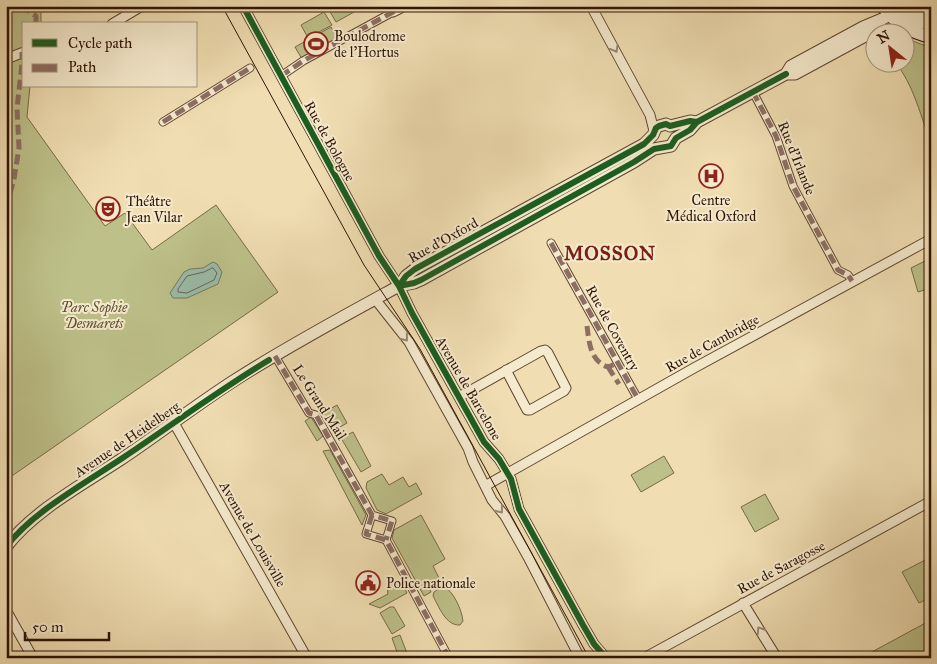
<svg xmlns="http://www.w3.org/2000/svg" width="937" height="664" viewBox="0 0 937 664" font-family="'IM FELL Great Primer',serif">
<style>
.green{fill:#bdc089;stroke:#766a46}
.water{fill:#9bbca9;stroke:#6f7867}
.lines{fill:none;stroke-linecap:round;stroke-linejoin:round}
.shore{stroke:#646856;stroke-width:1}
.pedestrian-casing{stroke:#5e4630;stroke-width:9}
.minor-casing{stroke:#5e4630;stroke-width:11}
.tertiary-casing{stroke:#5e4630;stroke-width:13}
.secondary-casing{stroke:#2e1304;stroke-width:14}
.pedestrian{stroke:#f5eacd;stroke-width:7}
.minor{stroke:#f5eacd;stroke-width:9}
.tertiary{stroke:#f5eacd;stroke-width:11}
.secondary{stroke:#f5eacd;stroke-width:12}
.tram{stroke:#2e1304;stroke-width:1}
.quiet{stroke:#8d6e63;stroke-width:5;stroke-dasharray:10 5;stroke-linecap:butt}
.cycleway-casing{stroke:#f5eacd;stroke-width:9}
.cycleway{stroke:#1b5e20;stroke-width:6}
.oneway{stroke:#9b8973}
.labels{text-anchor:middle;stroke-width:4;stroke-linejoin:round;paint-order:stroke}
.poi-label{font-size:14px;fill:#2e1304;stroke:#f5eacd;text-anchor:start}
.street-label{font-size:14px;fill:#2e1304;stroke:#f5eacd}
.park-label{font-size:14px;font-style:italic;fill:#605033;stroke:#f5eacd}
.district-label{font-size:19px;font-weight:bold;letter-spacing:1px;fill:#7a1f14;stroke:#f5eacd}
</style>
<rect width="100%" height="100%" fill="#f0deb2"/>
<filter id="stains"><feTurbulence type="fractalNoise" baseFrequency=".004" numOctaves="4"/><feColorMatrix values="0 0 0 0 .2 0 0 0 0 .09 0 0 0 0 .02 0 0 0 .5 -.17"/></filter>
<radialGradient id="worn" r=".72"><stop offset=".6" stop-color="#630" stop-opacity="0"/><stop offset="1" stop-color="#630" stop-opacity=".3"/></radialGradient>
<!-- green -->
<path class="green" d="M6 6H41V24H24V86H30L27 117 105 226 125 213 152 250 216 205 278 292 6 480Z
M336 6H365L336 22 329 10Z
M324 12 332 25 308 38 301 25Z
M331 27 338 40 302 59 295 47Z
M905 38 931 48V145C923 122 912 80 895 63L904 62Z
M925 261H931V288L918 292 911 268Z
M337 405 347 423 333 431 323 413Z
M311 417 323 436 317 441 305 421Z
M353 432 371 466 361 472 341 438Z
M330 450 366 515 362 525 323 451Z
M664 456 674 473 641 492 631 475Z
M382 474 389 485 403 477 409 487 416 483 422 494 386 514 377 510 366 488 367 482Z
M765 494 779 519 755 532 741 507Z
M421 515 445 559 433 566 440 580 429 587 431 592 424 596 392 538 394 530Z
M931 557V597L919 603 902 572Z
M400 580 407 593 380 608 369 604 388 594 387 587Z
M443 586C453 590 462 610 463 621L460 625C446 626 439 607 433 596L434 592Z
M390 607H394L405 626 392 634 380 613Z
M931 620V658H873L870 653Z
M400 635 408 656 407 658H399L392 638Z"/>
<!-- water -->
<path class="water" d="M213 262 217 264 222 272 218 284 187 298H173L170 293 184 272 190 269 203 268Z"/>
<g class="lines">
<!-- shore -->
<path class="shore" d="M213 268 217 273 214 280 187 293 178 292V289L187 276 204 272Z"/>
<!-- pedestrian casing -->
<g class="pedestrian-casing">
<path id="pedestrian" d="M281 76 303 61 393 12 390 6
M753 92 776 136 793 186 838 270 848 275 852 281
M163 122 250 68
M551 243 638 399
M275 356 309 413 316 415 372 515 392 521 386 540
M372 515 366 534 386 540 449 658"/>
</g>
<!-- minor casing -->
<g class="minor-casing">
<path id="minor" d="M243 6 379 256 399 286 412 313 484 442 499 459 511 479 519 509 583 625 594 644 606 658
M591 6 650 115 654 131
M393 12 405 6
M112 24 142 6
M6 59 24 52
M375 299 409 342 468 448 473 462 492 500 505 516 528 557 580 658
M459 397 541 351 545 350 548 353 566 388 564 391 530 410H527L506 370
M174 423 307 658
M485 486 694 368 931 239
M743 603 777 658
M6 610 33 658
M644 658 931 501"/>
</g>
<!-- tertiary casing -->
<g class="tertiary-casing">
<path id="tertiary" d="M786 74H795L867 35 880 24
M399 286 406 276 415 269 644 144 653 135 656 128 659 126 666 124 670 126 690 121 697 122
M6 547C32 512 83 484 120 460 159 434 196 405 235 380 288 346 344 316 399 286L414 283 421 280 634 162 654 149 671 146 676 138 690 130 697 122 786 74 791 66 863 27 889 16"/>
</g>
<!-- secondary casing -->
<g class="secondary-casing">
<path id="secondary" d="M883 6C893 22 912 33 931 37
M911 6 931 16
M897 8C908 16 917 22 931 24"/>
</g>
<!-- pedestrian -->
<use href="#pedestrian" class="pedestrian"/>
<!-- minor -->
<use href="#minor" class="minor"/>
<!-- tertiary -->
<use href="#tertiary" class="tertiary"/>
<!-- secondary -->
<use href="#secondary" class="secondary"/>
<!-- tram -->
<path class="tram" d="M222 6 364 265 420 349 589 658"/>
<!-- quiet -->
<path class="quiet" d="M21 6 36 16V24
M281 76 303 61 393 12 390 6
M753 92 776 136 793 186 838 270 848 275 852 281
M163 122 250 68
M6 208 14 179 19 148 17 108 22 64V52
M551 243 638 399
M587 326C589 342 590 361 608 367L618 363
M275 356 309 413 316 415 372 515 392 521 386 540
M608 367 619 384
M372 515 366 534 386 540 449 658"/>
<!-- cycleway casing -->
<g class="cycleway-casing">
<path id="cycleway" d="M243 6 379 256 399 286 412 313 484 442 499 459 511 479 519 509 583 625 594 644 606 658
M399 286 414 283 421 280 634 162 654 149 671 146 676 138 690 130 697 122 786 74
M399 286 406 276 415 269 644 144 653 135 656 128 659 126 666 124 670 126 690 121 697 122
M6 547C32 512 87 482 124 457 172 425 219 390 269 360"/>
</g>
<!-- cycleway -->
<use href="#cycleway" class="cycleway"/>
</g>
<!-- one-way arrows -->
<defs><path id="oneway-chevron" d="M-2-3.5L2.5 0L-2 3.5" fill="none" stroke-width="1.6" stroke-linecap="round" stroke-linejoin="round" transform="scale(1.25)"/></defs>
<g class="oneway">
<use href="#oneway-chevron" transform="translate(615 49) rotate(61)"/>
<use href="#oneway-chevron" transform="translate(405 338) rotate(51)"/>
<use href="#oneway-chevron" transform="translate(500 510) rotate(52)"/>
<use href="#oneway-chevron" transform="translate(760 630) rotate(-123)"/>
</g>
<!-- icons -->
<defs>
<g id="stadium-ring" transform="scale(1.25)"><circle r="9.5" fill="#f5eacd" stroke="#8f2418" stroke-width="1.5"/><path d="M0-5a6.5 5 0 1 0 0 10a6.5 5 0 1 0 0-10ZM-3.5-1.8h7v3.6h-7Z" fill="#8f2418"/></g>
<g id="hospital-ring" transform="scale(1.25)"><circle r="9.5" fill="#f5eacd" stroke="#8f2418" stroke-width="1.5"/><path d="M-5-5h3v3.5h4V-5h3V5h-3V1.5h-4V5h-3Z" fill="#8f2418"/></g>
<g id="theatre-ring" transform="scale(1.25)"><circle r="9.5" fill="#f5eacd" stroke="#8f2418" stroke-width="1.5"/><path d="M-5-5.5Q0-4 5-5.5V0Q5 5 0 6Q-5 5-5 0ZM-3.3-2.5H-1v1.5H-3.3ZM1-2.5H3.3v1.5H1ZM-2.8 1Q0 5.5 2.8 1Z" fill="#8f2418"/></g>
<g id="civic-ring" transform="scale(1.25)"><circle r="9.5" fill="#f5eacd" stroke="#8f2418" stroke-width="1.5"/><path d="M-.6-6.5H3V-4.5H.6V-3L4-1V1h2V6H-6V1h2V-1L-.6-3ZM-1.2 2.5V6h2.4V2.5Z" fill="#8f2418"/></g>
</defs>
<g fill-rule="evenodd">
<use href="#stadium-ring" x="316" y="44"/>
<use href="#hospital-ring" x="711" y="176"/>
<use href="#theatre-ring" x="108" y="209"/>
<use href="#civic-ring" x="368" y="583"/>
</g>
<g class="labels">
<!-- poi labels -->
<g class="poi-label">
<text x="334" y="41">Boulodrome<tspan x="334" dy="16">de l'Hortus</tspan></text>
<text x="711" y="205" text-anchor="middle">Centre<tspan x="711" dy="16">Médical Oxford</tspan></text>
<text x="126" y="206">Théâtre<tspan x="126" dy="16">Jean Vilar</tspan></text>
<text x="386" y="588">Police nationale</text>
</g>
<!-- street labels -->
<g class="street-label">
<text transform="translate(330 141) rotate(61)" y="5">Rue de Bologne</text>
<text transform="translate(797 158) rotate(68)" y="5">Rue d'Irlande</text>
<text transform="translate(443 240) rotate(-29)" y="5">Rue d'Oxford</text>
<text transform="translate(613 328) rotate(61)" y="5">Rue de Coventry</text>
<text transform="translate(712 343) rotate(-29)" y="5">Rue de Cambridge</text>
<text transform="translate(469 388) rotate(60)" y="5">Avenue de Barcelone</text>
<text transform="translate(320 402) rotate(57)" y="5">Le Grand Mail</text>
<text transform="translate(127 439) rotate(-34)" y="5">Avenue de Heidelberg</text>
<text transform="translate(253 534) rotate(60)" y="5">Avenue de Louisville</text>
<text transform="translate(781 567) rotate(-28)" y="5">Rue de Saragosse</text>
</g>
<!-- park labels -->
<g class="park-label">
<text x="94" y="312">Parc Sophie<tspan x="94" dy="16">Desmarets</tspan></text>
</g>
<!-- district labels -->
<g class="district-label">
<text x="610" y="260">MOSSON</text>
</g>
</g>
<!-- margin -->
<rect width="937" height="664" fill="none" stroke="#f0deb2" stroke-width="25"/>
<rect x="8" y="8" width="922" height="649" fill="none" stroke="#2e1304" stroke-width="2.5"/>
<rect x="12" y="12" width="912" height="639" fill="none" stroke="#2e1304"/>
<!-- legend -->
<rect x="22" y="22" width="175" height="65" fill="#f5eacd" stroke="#a5947d"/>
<rect x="32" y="39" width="25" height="8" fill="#1b5e20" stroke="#a5947d"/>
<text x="68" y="48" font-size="15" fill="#2e1304">Cycle path</text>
<rect x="32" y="64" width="25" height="8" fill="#8d6e63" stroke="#a5947d"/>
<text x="68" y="72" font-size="15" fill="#2e1304">Path</text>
<!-- north arrow -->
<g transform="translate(890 48) rotate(330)"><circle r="24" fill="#f5eacd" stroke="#a5947d"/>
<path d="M0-4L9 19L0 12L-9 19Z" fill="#8f2418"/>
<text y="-8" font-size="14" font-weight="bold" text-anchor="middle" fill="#2e1304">N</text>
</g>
<!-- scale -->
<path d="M25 632v8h84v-8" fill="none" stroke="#2e1304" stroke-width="2.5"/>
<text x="32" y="632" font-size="15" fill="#2e1304" stroke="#f5eacd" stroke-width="4" paint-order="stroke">50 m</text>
<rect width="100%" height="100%" filter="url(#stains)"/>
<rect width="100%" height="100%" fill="url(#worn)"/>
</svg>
